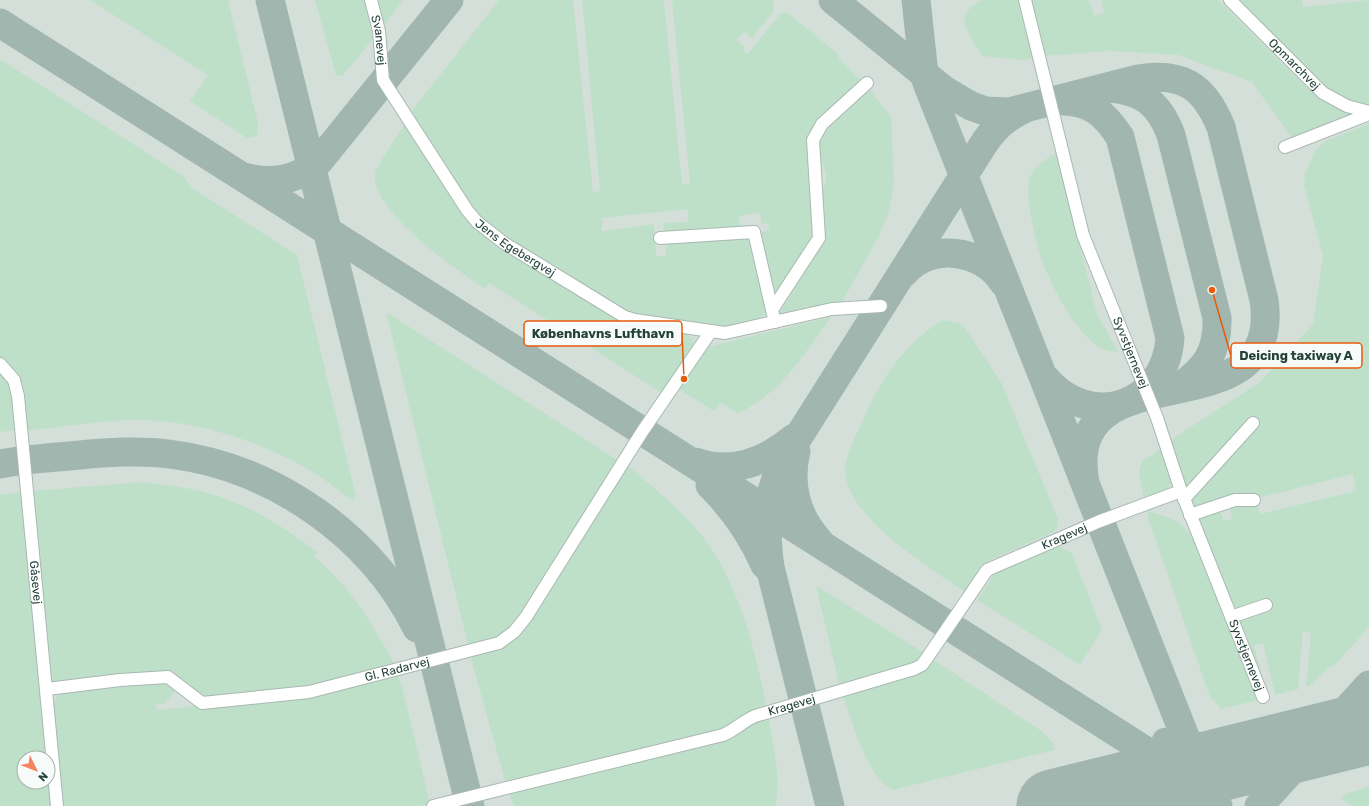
<svg xmlns="http://www.w3.org/2000/svg" width="1369" height="806" viewBox="0 0 1369 806" font-family="Rubik,sans-serif">
<style>
.built{fill:#d4dfda;fill-rule:evenodd}
.green{fill:#bfe0c8;fill-rule:evenodd}
.lines{fill:none;stroke-linecap:round;stroke-linejoin:round}
.taxiway{stroke:#a2b6b0;stroke-width:29}
.runway{stroke:#a2b6b0;stroke-width:73}
.minor-casing{stroke:#a8b8b2;stroke-width:14}
.minor{stroke:#fff;stroke-width:12}
.labels{text-anchor:middle;stroke-width:3;stroke-linejoin:round;paint-order:stroke}
.street-label{font-size:12px;fill:#24423a;stroke:#f7fbf9}
.leader{fill:none;stroke:#e8590c;stroke-width:1.5}
.callout-dot{fill:#e8590c;stroke:#f7fbf9;stroke-width:1.5}
.callout{fill:#f7fbf9;stroke:#e8590c;stroke-width:1.5}
.callout-label{font-size:13px;text-anchor:middle;font-weight:bold;fill:#24423a}
</style>
<rect width="100%" height="100%" fill="#e6efeb"/>
<!-- built -->
<path class="built" d="M0 0H1369V806H0ZM24 758H48V782H24Z"/>
<!-- green -->
<path class="green" d="M90 0H228L258 123 257 136 247 138 190 101 208 75Z
M315 0H364L373 39 343 75 336 76Z
M376 0H403L383 26Z
M499 0H573L593 192 600 191 582 0H664L682 184 690 183 672 0H773L774 11 752 38 744 32 736 40 745 47 743 51 748 54 781 13 787 12 840 56 838 58 862 81 811 132 815 230 813 241 773 303 759 239 762 232 769 230 768 223 762 224 760 212 739 216V228L669 234 664 231 663 223 688 222V209L602 218V231L654 224 656 256H665L668 242 749 237 753 241 769 310 758 321 735 327H717L627 313 498 233 477 217 410 113Z
M981 0H1020L1034 58 1024 60 982 56C976 46 962 27 965 15 967 9 976 4 981 0Z
M1031 0H1089L1094 16 1104 13 1101 0H1218L1310 91 1328 103 1354 115 1292 138 1252 82 1178 55 1110 51 1044 56Z
M1237 0H1302L1303 7 1369 0V106L1339 96 1325 87Z
M0 59 183 176 192 188 297 255 356 496 352 500C339 491 326 480 313 472 266 445 213 425 158 421 114 418 69 426 25 431L21 395 0 360Z
M869 89 891 117 894 181 892 197 888 214 880 234 842 302 783 316 779 314 823 243C828 227 823 211 821 195 820 189 825 186 826 180 828 169 818 161 818 151 817 132 856 102 869 89Z
M406 122 460 210 618 317 684 332C688 335 693 339 693 344 694 357 673 383 665 395L489 283 485 289C457 270 372 212 375 175 376 166 400 132 406 122Z
M1369 124V627L1333 667 1331 665 1313 683 1306 687 1311 633 1303 632 1298 689 1275 695 1263 643 1254 646 1268 696 1237 620 1239 609 1231 606 1198 524 1202 515 1217 510 1221 513 1224 521 1232 519 1229 506 1256 503 1260 514 1356 491 1353 474 1262 497H1240L1199 509 1193 507 1185 492 1169 441 1260 382 1313 324 1323 256 1304 185 1305 173 1316 150 1325 141Z
M1057 153 1097 314 1118 351C1087 359 1049 282 1041 258 1035 236 1026 204 1029 182 1032 166 1045 160 1057 153Z
M386 312 619 461 521 619 501 639 469 648Z
M831 317C806 352 779 396 738 413L721 403 714 411 677 388 704 348Z
M943 320 959 323 965 328 1001 382 1058 519 1057 527 1054 532 979 565 983 568 966 593C930 567 848 520 845 471 844 456 862 424 868 409 884 374 910 339 943 320Z
M0 368 10 381 19 430 0 432Z
M1160 450C1165 462 1179 483 1165 493 1160 496 1150 497 1144 499L1139 473 1142 461Z
M626 464C652 487 681 509 703 537 740 585 755 650 767 708L728 729 506 784 470 655 498 647Z
M142 482C157 484 171 485 185 488 234 496 279 522 317 552L314 556C351 588 373 623 395 666L311 687 212 697H202L168 671 49 683 30 491Z
M22 492 53 806H0V495ZM24 758H48V782H24Z
M1149 511C1169 518 1180 519 1193 538L1258 700 1221 709 1214 700H1211L1147 515Z
M1058 546 1072 553 1102 630 1080 665 977 600 994 575Z
M816 586 820 588 926 654 921 661 840 687Z
M931 658 1043 732 1053 743 1054 750 893 790C866 777 852 720 842 693Z
M398 674 405 698 430 804 420 806H59L50 712 60 690 165 681 175 691 165 704H156L157 710 311 694Z
M768 715C773 744 782 777 775 806H514L508 791 722 739Z
M1369 787V806H1353L1342 799 1345 794Z"/>
<g class="lines">
<!-- taxiway -->
<path class="taxiway" d="M270 0 470 806
M833 0 944 90 971 106 985 111 1009 112 1138 79C1183 72 1204 86 1221 127L1264 300C1284 438 1060 342 1085 483
M916 0 924 74 929 88 1186 739 1195 758 1214 791
M0 23 1182 774 1200 788 1218 806
M1108 88C1142 90 1159 103 1171 135L1217 318C1218 352 1206 369 1178 388
M244 177C272 185 298 180 320 160L449 0
M904 273C930 242 982 249 1003 282
M1044 377C1088 431 1165 408 1170 338L1120 137C1105 114 1090 100 1060 101
M796 451C788 484 796 516 819 541
M695 462C732 475 765 462 794 438
M0 464C19 460 38 459 57 457 94 454 132 449 169 454 273 467 370 534 417 628
M710 485C733 508 752 535 765 565
M1186 739C1201 755 1215 759 1235 761
M1121 789C1141 779 1159 764 1166 742
M830 806 770 567C763 519 767 488 792 447L983 145C993 129 1006 117 1024 109
M1186 806 1193 771V764
M1259 806 1369 685"/>
<!-- runway -->
<path class="runway" d="M1053 806 1369 728"/>
<!-- minor casing -->
<g class="minor-casing">
<g id="minor">
<path id="s1" d="M371 0 379 31 383 80 467 210 477 222 504 243 625 317 635 320 711 331"/>
<path id="s2" d="M1025 0 1083 235 1157 418 1181 491 1263 697"/>
<path id="s3" d="M1230 0 1323 93 1347 106 1369 112"/>
<path d="M1285 147 1369 114"/>
<path d="M660 238 754 232 772 310"/>
<path d="M775 322 772 310 819 238 813 140 822 124 867 83"/>
<path id="s4" d="M0 364 14 380 18 396 57 806"/>
<path d="M1184 499 1253 423"/>
<path d="M1190 515 1235 500H1254"/>
<path d="M1231 617 1266 605"/>
<path id="s5" d="M47 689 120 680 168 677 202 703 309 692 499 643 514 632 526 617 642 432 711 331 725 333 832 309 881 306"/>
<path id="s6" d="M433 806 723 735C735 730 743 721 755 716L914 669 922 665 927 658 987 570 1100 521 1181 491"/>
</g>
</g>
<!-- minor -->
<use href="#minor" class="minor"/>
</g>
<g class="labels">
<!-- street labels -->
<g class="street-label">
<text dy="4" stroke="none"><textPath href="#s1" startOffset="41">Svanevej</textPath></text>
<text dy="4" stroke="none"><textPath href="#s3" startOffset="91">Opmarchvej</textPath></text>
<text dy="4" stroke="none"><textPath href="#s1" startOffset="298">Jens Egebergvej</textPath></text>
<text dy="4" stroke="none"><textPath href="#s2" startOffset="369">Syvstjernevej</textPath></text>
<text dy="4" stroke="none"><textPath href="#s6" startOffset="710">Kragevej</textPath></text>
<text dy="4" stroke="none"><textPath href="#s4" startOffset="225">Gåsevej</textPath></text>
<text dy="4" stroke="none"><textPath href="#s2" startOffset="693">Syvstjernevej</textPath></text>
<text dy="4" stroke="none"><textPath href="#s5" startOffset="363">Gl. Radarvej</textPath></text>
<text dy="4" stroke="none"><textPath href="#s6" startOffset="374">Kragevej</textPath></text>
</g>
</g>
<!-- callouts -->
<path class="leader" d="M684 379L682 333M1212 290L1231 356"/>
<g class="callout-dot">
<circle cx="684" cy="379" r="4"/>
<circle cx="1212" cy="290" r="4"/>
</g>
<g class="callout">
<rect x="524" y="321" width="158" height="25" rx="4"/>
<rect x="1231" y="343" width="131" height="25" rx="4"/>
</g>
<g class="callout-label">
<text x="603" y="338">Københavns Lufthavn</text>
<text x="1296" y="360">Deicing taxiway A</text>
</g>
<!-- north arrow -->
<g transform="translate(36 770) rotate(133)"><circle r="19" fill="#f7fbf9" stroke="#a3b1ad"/>
<path d="M0-3L7 15L0 10L-7 15Z" fill="#f4845f"/>
<text y="-6" font-size="11" font-weight="bold" text-anchor="middle" fill="#24423a">N</text>
</g>
</svg>
